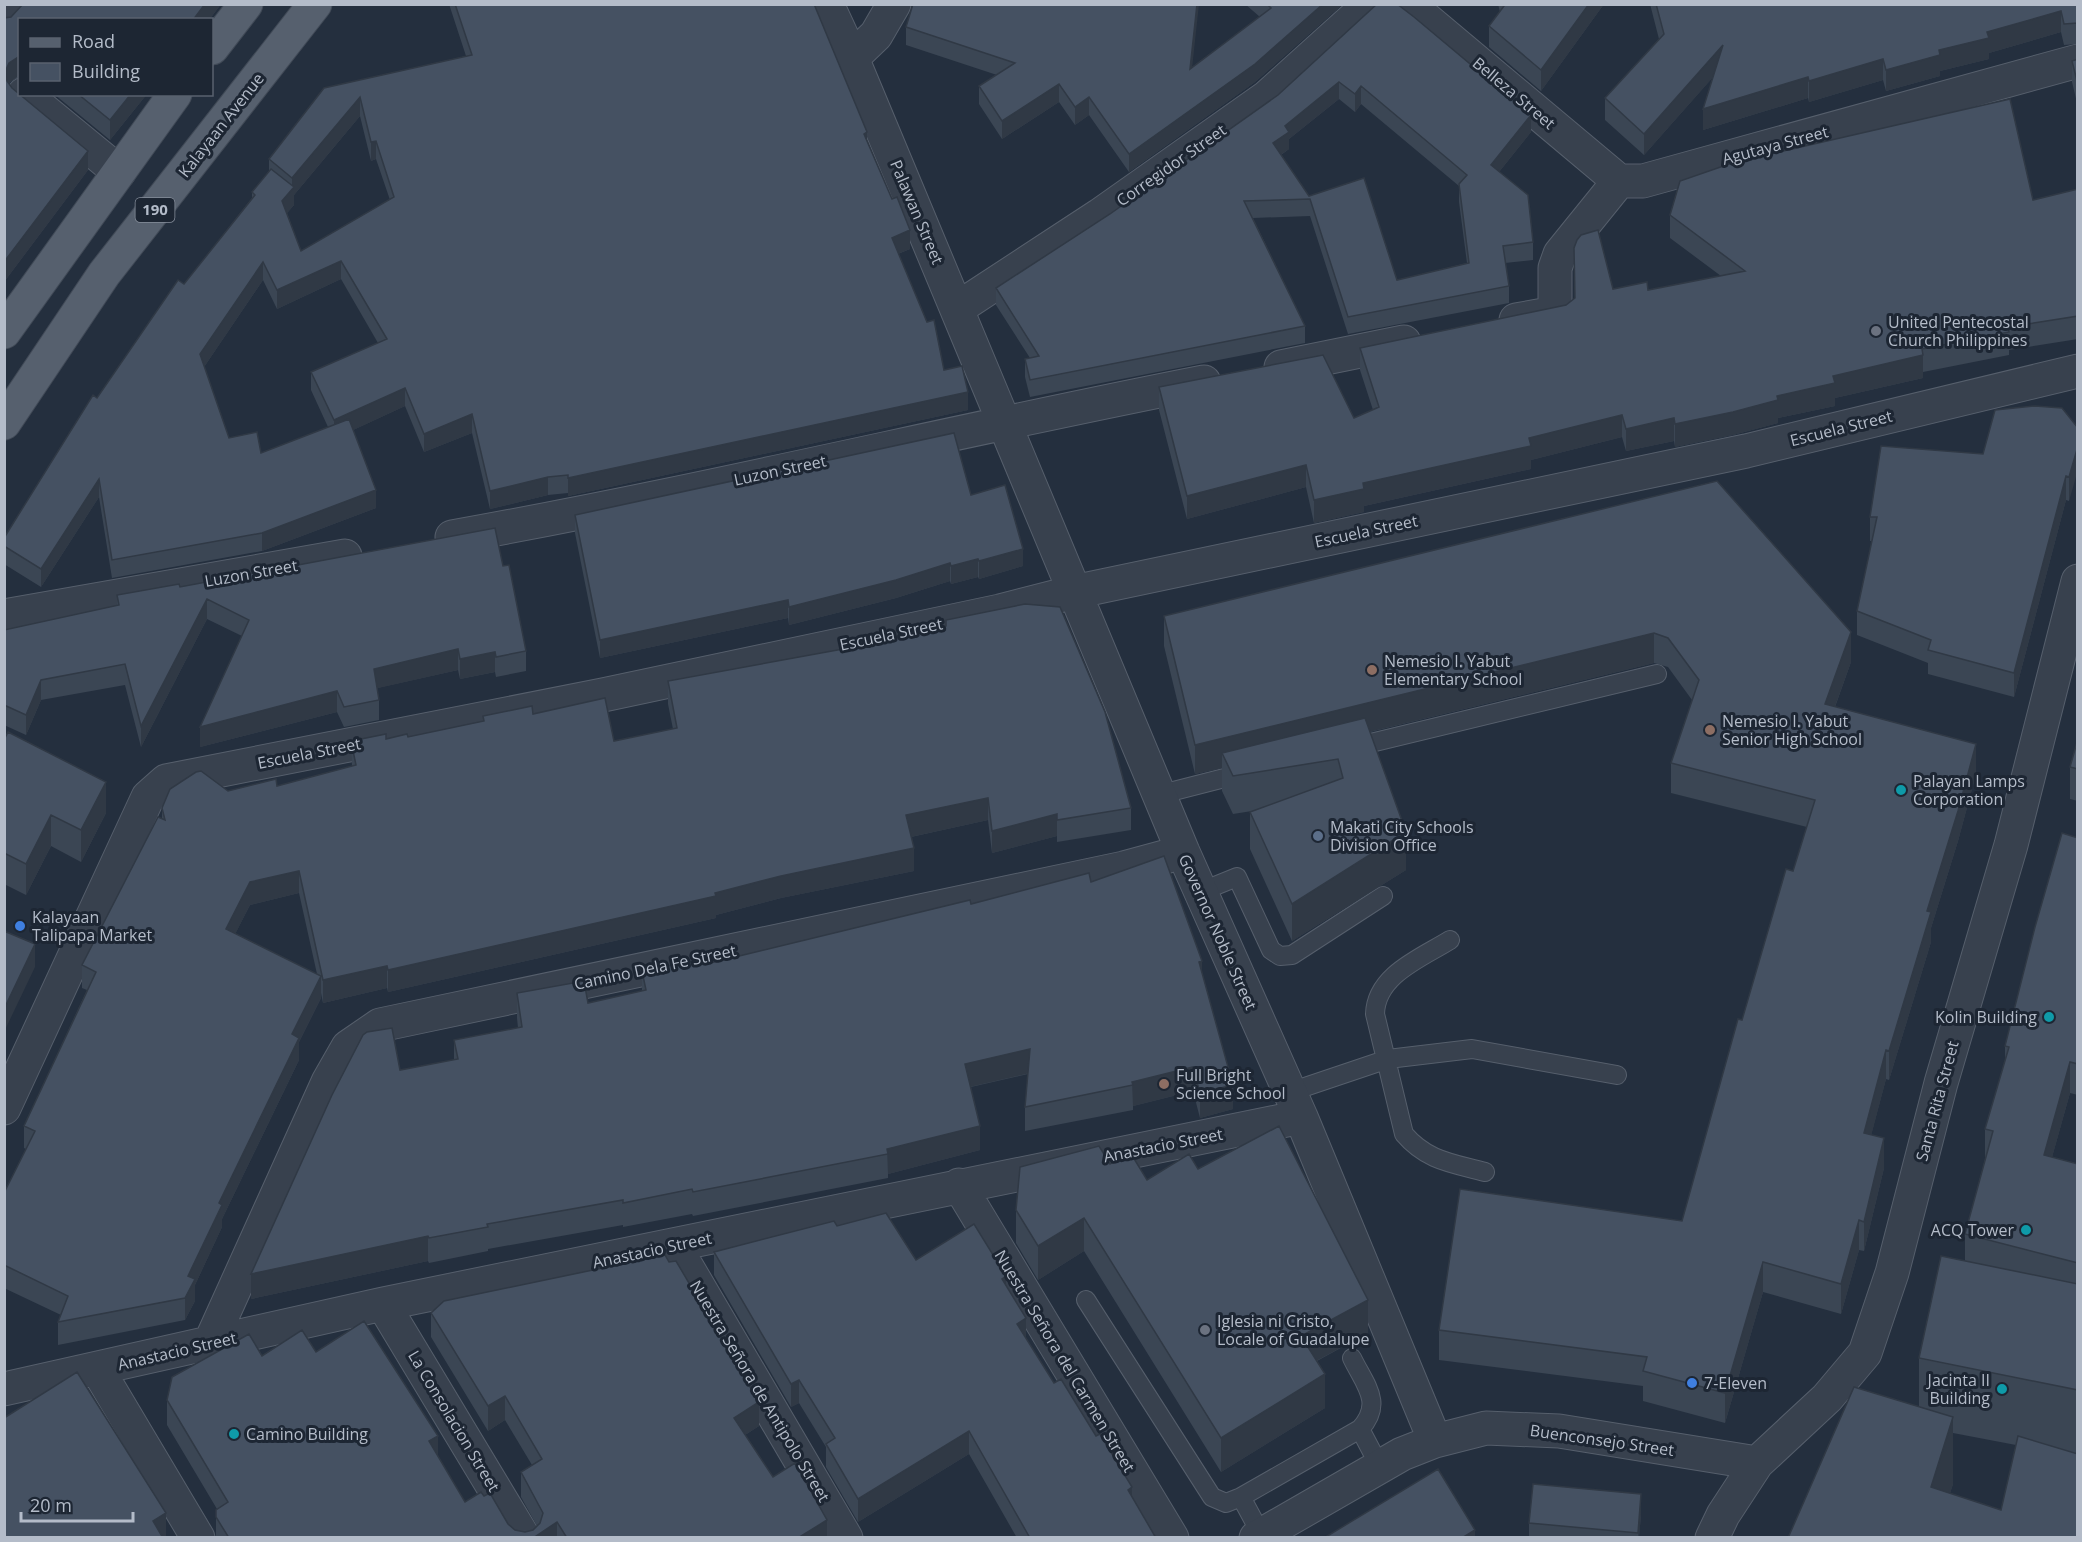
<svg xmlns="http://www.w3.org/2000/svg" width="2082" height="1542" viewBox="0 0 2082 1542" font-family="'Open Sans',sans-serif">
<style>
.lines{fill:none;stroke-linecap:round;stroke-linejoin:round}
.lane-casing{stroke:#565f6c;stroke-width:20}
.street-casing{stroke:#565f6c;stroke-width:35}
.primary-casing{stroke:#414a57;stroke-width:35}
.lane{stroke:#38414e;stroke-width:18}
.street{stroke:#38414e;stroke-width:33}
.primary{stroke:#56606e;stroke-width:33}
.wall{fill:#3b4654;fill-rule:evenodd}
.shaded-wall{fill:#303945}
.building{fill:#455162;stroke:#303945;stroke-width:1.5;fill-rule:evenodd}
.worship-dot{fill:#6b7280;stroke:#1d2633;stroke-width:2}
.education-dot{fill:#8d6e63;stroke:#1d2633;stroke-width:2}
.culture-dot{fill:#0f9aa8;stroke:#1d2633;stroke-width:2}
.service-dot{fill:#5c6f8a;stroke:#1d2633;stroke-width:2}
.shop-dot{fill:#3f7fe0;stroke:#1d2633;stroke-width:2}
.labels{text-anchor:middle;stroke-width:6;stroke-linejoin:round;paint-order:stroke}
.shield{fill:#1d2633;stroke:#878f9c;stroke-width:1.5}
.shield-label{font-size:15px;font-weight:bold;fill:#b4bcc9}
.street-label{font-size:16px;fill:#b4bcc9;stroke:#1d2633}
.poi-label{font-size:16px;fill:#b4bcc9;stroke:#1d2633;text-anchor:start}
</style>
<rect width="100%" height="100%" fill="#242f3e"/>
<g class="lines">
<!-- lane casing -->
<g class="lane-casing">
<path id="lane" d="M1350 748 1657 674
M1158 795 1244 773
M1200 892 1237 877 1271 950 1280 956 1292 955 1383 896
M1450 940C1421 958 1376 975 1375 1014L1404 1134C1427 1161 1452 1163 1485 1172
M1290 1092 1388 1059 1472 1049 1617 1075
M1086 1300 1212 1497 1226 1503 1241 1497 1360 1429C1384 1403 1365 1385 1352 1358
M1360 1429 1380 1467
M1241 1497 1261 1534"/>
</g>
<!-- street casing -->
<g class="street-casing">
<path id="street" d="M827 4 852 58 1183 852 1301 1117 1435 1441
M1408 4 1619 181
M4 20 17 4
M852 58 876 35 894 4
M24 94 119 172
M958 308 1100 215 1267 97 1370 4
M1516 320 1555 313V268L1560 254 1619 181H1643L2078 61
M1281 367 1404 342
M452 537C704 492 953 431 1204 382
M4 616 345 556
M4 1108 148 797 166 781 603 695 1000 611 1074 592 1746 451 2078 371
M959 1185 1172 1538
M674 1245 846 1538
M383 1304 524 1538
M210 1343 328 1082 348 1047 380 1025 1124 868 1183 852
M98 1370 198 1538
M4 1389 383 1304 1301 1117
M1256 1538 1402 1454 1435 1441 1486 1428 1559 1431 1757 1463
M1712 1538 1723 1515 1757 1463 1827 1398 1865 1353 1892 1273 1941 1083 2011 845 2078 581"/>
</g>
<!-- primary casing -->
<g class="primary-casing">
<path id="primary" d="M212 48 246 4
M4 332 175 94
M4 423 104 274 315 4"/>
</g>
<!-- lane -->
<use href="#lane" class="lane"/>
<!-- street -->
<use href="#street" class="street"/>
<!-- primary -->
<use href="#primary" class="primary"/>
</g>
<!-- wall -->
<path class="wall" d="M23 4H221L209 20H20V76L9 83V84L88 170 4 282V18L11 17Z
M449 4H814L867 142 910 249 898 254 944 370 968 410 568 496V493L548 495 490 509 472 433 424 452 405 406 353 430 376 508 262 551 112 578 99 497 41 587 4 564V538L97 398 184 284 252 198V192L269 172V159L324 88 466 56ZM360 116 371 161 376 159 390 200 301 251 287 213 294 205V195ZM341 279 378 343 311 372V390L328 427 261 453 229 438 204 367 263 280 277 309Z
M1245 4H1343L1255 82 1129 172 1089 115 1075 125 1059 102 1002 139 979 104V86L997 75 906 45V27L1192 67 1260 17Z
M1377 4 1531 132 1499 172 1533 242V260L1505 263 1509 286V303L1348 334 1310 216 1253 218 1305 326V343L1030 397 1025 377V359L1030 358 996 305V288L1110 214 1278 95ZM1339 99 1355 112 1361 104 1459 186V202L1467 263 1397 280 1309 196 1281 155 1289 149V139Z
M1498 4H1604L1541 91 1489 47V26L1500 12Z
M1650 4H2078V44L2064 45 2061 32 1989 53V59L1940 71V76L1886 91 1883 80 1809 102 1808 98 1703 130 1713 77 1644 155 1605 120V98L1659 39Z
M2078 59V107L2072 82V61Z
M54 94H147L110 140Z
M2078 189V339L2009 350V355L1923 372V378L1835 398V406L1778 418V423L1733 435 1675 447 1674 441 1626 451 1622 437 1531 460V469L1364 506V512L1314 523 1306 487 1187 519 1159 410V387L1354 418 1373 410 1360 370V348L1566 305 1575 298 1574 248 1613 289 1648 290 1721 276 1670 238V215L2033 200Z
M2078 428 2069 501 2066 500 2014 697 1928 674V663L1857 635V611L1872 541H1870V517L1983 454Z
M1717 481 1851 662 1835 707 1976 774 1958 841 1931 928V942L1889 1080 1886 1079 1871 1135 1884 1168 1864 1251 1859 1250 1841 1314 1763 1292 1725 1423 1643 1401V1386L1439 1360V1330L1682 1221 1742 1020 1793 871 1807 827 1671 793V763L1692 700 1668 667 1654 663 1370 732 1406 870 1292 941 1250 849V812L1252 811 1233 814 1222 791V768L1195 774 1164 646V616Z
M971 495 1023 566 979 579 978 577 951 584 950 581 896 598 789 625 788 618 600 658 575 533V515Z
M503 566 526 651V671L496 677 495 672 460 679 458 670 377 688 379 700V720L344 727 337 712 200 747 242 636 207 619 141 747 125 685 41 700 26 735 4 725V622L5 630 117 606V595L180 587Z
M668 681 1131 808V830L1057 842V836L992 853 988 820 911 837 914 871 781 898 716 915V918L388 992 387 988 323 1003 321 993V998L299 1042V1060L222 1219V1227L195 1285V1301L185 1320 58 1345V1322L61 1315 4 1288V1193L26 1149 24 1148V1126L87 990 82 988V965L162 819V808L228 791 277 786 352 766 351 741 408 737 483 721V716L533 714 614 741 673 729 668 704ZM299 893 317 974 235 934 250 905Z
M2078 739V801L2070 799V767Z
M4 740 106 813 81 862 51 846 26 895 4 884Z
M2078 838V1095L2070 1093 2052 1157 2078 1164V1538H1788L1919 1406V1358L1965 1261V1234L1985 1159V1129L2005 1060V1046ZM1953 1433 2016 1445 2001 1510 1950 1493 1953 1484Z
M1091 882 1202 973 1233 1109 1200 1118 1193 1091 1133 1106V1110L1025 1131V1107L1028 1074 971 1087 980 1150 888 1174V1178L693 1216 692 1214 623 1227V1225L488 1249V1251L429 1263 428 1261 251 1299 400 1070 454 1060V1040L518 1028 517 1018V993L588 1003 642 991V971L710 963 971 904Z
M1110 1164 1147 1180 1198 1169 1368 1333 1317 1361 1325 1408 1221 1472 1084 1251 1038 1280 1016 1243V1210Z
M837 1226 916 1260 1006 1287 1026 1339 1054 1383 1132 1497 1156 1538H1017L969 1454 858 1522 826 1467V1447L799 1403 791 1407 714 1275V1252Z
M431 1313 759 1426 745 1435 773 1477 827 1538H216V1510L217 1509 167 1425V1400L262 1356 316 1352 438 1456 465 1502 484 1496 508 1524 515 1530 525 1532 533 1530 537 1526 521 1497V1472L532 1465 505 1420 488 1431 431 1337Z
M1641 1514 1639 1538H1529V1523Z"/>
<!-- shaded-wall -->
<path class="shaded-wall" d="M205 4H221L209 20H193Z
M1197 4H1199L1190 87V69Z
M1323 4H1343L1255 82 1129 172V154Z
M1589 4H1604L1541 91V70Z
M2061 11V32L1989 53V59L1940 71V76L1886 91V70L1987 32Z
M1723 45V66L1644 155V134Z
M18 57V76L9 83 5 92V72L9 63Z
M1883 59V80L1809 102V81Z
M1808 77V98L1703 130V109Z
M1339 82V99L1289 139V149L1273 160V143L1285 126Z
M1059 84V102L1002 139V121Z
M1361 86V104L1355 112V94Z
M131 94H147L110 140V120Z
M360 97V116L294 195V205L282 219V201L292 188V178Z
M1089 97V115L1075 125V107Z
M1531 115V132L1491 182V165Z
M867 132V150L864 134Z
M376 141V159L371 161V142Z
M88 151V170L4 282V262Z
M910 230V249L892 256V238Z
M341 261V279L277 309V290Z
M263 262V280L200 373V354Z
M1923 355V378L1835 398V406L1778 418V423L1733 435 1675 447V424L1777 396 1833 376Z
M405 388V406L334 439V420Z
M968 392V410L568 496V478Z
M472 414V433L424 452V434Z
M1622 415V437L1531 460V469L1364 506V512L1314 523V500L1363 483 1529 438Z
M1674 418V441L1626 451V429Z
M2078 446V470L2069 501V477Z
M1306 465V487L1187 519V496Z
M2066 476V500L2014 697V673Z
M548 477V495L490 509V491Z
M99 479V497L41 587V569Z
M376 490V508L262 551V533Z
M1023 549V566L979 579V561Z
M978 559V577L951 584V566Z
M950 563V581L896 598 789 625V607Z
M207 599V619L141 747V726Z
M788 600V618L600 658V640Z
M1851 632V662L1825 734V704Z
M1654 633V663L1228 766 1222 753V768L1195 774V745Z
M458 649V670L374 689V669Z
M495 652V672L460 679V659Z
M41 680V700L26 735V715Z
M337 691V712L200 747V727Z
M1976 744V774L1958 841 1931 928V942L1889 1080V1051L1927 911Z
M106 782V813L81 862V830Z
M988 798V820L906 838V815Z
M1057 814V836L992 853V831Z
M51 815V846L26 895V864Z
M1406 832V870L1292 941V904Z
M914 848V871L781 898 716 915V918L388 992V970L715 893 781 876Z
M299 871V893L250 905 226 952V929L250 882Z
M35 944V967L4 1032V1009Z
M1202 961V985L1199 962Z
M387 966V988L323 1003V980Z
M321 976V998L299 1042V1060L222 1219V1227L195 1285V1301L185 1320V1298L188 1276 292 1034Z
M1030 1049V1073L965 1088V1064Z
M1886 1050V1079L1864 1163V1133Z
M2070 1062V1093L2044 1186V1155Z
M1193 1067V1091L1133 1106 1132 1082Z
M1233 1085V1109L1200 1118V1093Z
M980 1126V1150L888 1174 887 1149Z
M1884 1138V1168L1864 1251V1222Z
M1084 1218V1251L1038 1280V1246Z
M1859 1220V1250L1841 1314V1284Z
M428 1236V1261L251 1299V1274Z
M1763 1262V1292L1725 1423V1393Z
M1006 1276V1300L1002 1279Z
M1368 1300V1333L1301 1369V1336Z
M1026 1318V1341L1017 1324Z
M1325 1374V1408L1221 1472V1438Z
M799 1380V1403L791 1407V1384Z
M505 1396V1420L488 1431V1406Z
M759 1402V1426L734 1442V1418Z
M1953 1417V1484L1936 1538 1931 1487Z
M969 1431V1454L858 1522V1499Z
M438 1436V1460L429 1441Z
M1132 1487V1510L1128 1490Z
M1641 1494V1514L1639 1538H1638Z
M166 1513V1537L153 1538V1521Z
M827 1520V1538H798Z
M557 1522V1538H533Z
M1475 1530V1538H1462Z"/>
<!-- building -->
<path class="building" d="M23 4H205L193 20H20V56L9 63 5 72 7 81 12 88 88 151 4 262V18L11 17Z
M455 4H814L867 132 864 134 892 199 897 197 910 230 892 238 927 322 934 320 944 370 962 366 968 392 568 478V475L548 477 490 491 472 414 424 434 405 388 334 420 311 372 387 339 341 261 277 290 263 262 200 354 229 438 257 432 261 453 349 419 376 490 262 533 112 560 99 479 41 569 4 546V538L93 395 97 398 178 280 184 284 255 195 252 192 271 169 294 187 282 201 301 251 394 197 376 141 371 142 360 97 292 178 269 159 324 88 472 55Z
M913 4H1197L1190 69 1271 8 1267 4H1323L1255 64 1129 154 1089 97 1075 107 1059 84 1002 121 979 86 1015 63 906 27Z
M1377 4H1397L1414 17 1531 115 1491 165 1528 195 1533 242 1503 246 1509 286 1348 317 1310 199 1244 201 1305 326 1030 380 1025 359 1039 356 996 288 1110 214 1278 95ZM1339 82 1355 94 1361 86 1467 175 1459 184 1469 263 1397 280 1364 178 1309 196 1273 143 1289 132 1285 126Z
M1504 4H1589L1541 70 1489 26 1504 6Z
M1656 4H2078V23L2064 24 2061 11 1987 32 1989 38 1939 50 1940 55 1886 70 1883 59 1809 81 1808 77 1703 109 1723 45 1644 134 1605 98 1664 34Z
M2078 59V85L2072 61Z
M78 94H131L110 120Z
M2010 99 2033 200 2078 189V316L2008 327 2009 332 1922 349 1923 355 1833 376 1835 383 1777 396 1778 400 1733 412 1675 424 1674 418 1626 429 1622 415 1529 438 1531 446 1363 483 1364 489 1314 500 1306 465 1187 496 1159 387 1323 355 1354 418 1379 407 1360 348 1566 305 1575 298 1574 248 1577 240 1581 235 1598 230 1613 289 1647 282 1648 290 1745 271 1670 215 1680 181 1735 162Z
M2035 406 2062 408 2078 428V446L2069 477 2066 476 2014 673 1928 650 1931 640 1857 611 1877 517H1870L1881 446 1983 454 1995 410Z
M954 433 971 495 1005 485 1023 549 979 561 978 559 951 566 950 563 896 580 789 607 788 600 600 640 575 515Z
M1717 481 1851 632 1825 704 1976 744 1958 811 1927 911 1931 912 1889 1051 1886 1050 1864 1133 1884 1138 1864 1222 1859 1220 1841 1284 1763 1262 1725 1393 1643 1371 1647 1357 1439 1330 1460 1189 1682 1221 1738 1019 1742 1020 1786 869 1793 871 1815 800 1671 763 1699 680 1668 638 1654 633 1195 745 1164 616Z
M495 528 503 566 509 565 526 651 496 657 495 652 460 659 458 649 374 669 379 700 344 707 337 691 200 727 249 620 207 599 141 726 125 664 41 680 26 715 4 705V630L119 605 117 595 179 584 180 587Z
M1025 604 1060 607 1105 712 1131 808 1057 820V814L992 831 988 798 906 815 914 848 781 876 715 893 716 896 388 970 387 966 323 980 299 871 250 882 226 929 321 976 292 1034 299 1038 219 1203 222 1205 188 1276 195 1279 185 1298 58 1322 68 1296 4 1265V1193L35 1131 24 1126 96 972 82 965 158 817 165 820 162 808 170 789 196 772 201 771 228 791 276 779 277 786 356 765 351 741 386 734V739L407 734 408 737 484 721 483 716 532 706 533 714 605 698 614 741 677 728 668 681 876 643 946 626V620Z
M1365 718 1406 832 1292 904 1250 812 1343 778 1338 759 1233 776 1222 753Z
M8 732 106 782 81 830 51 815 26 864 4 853V740Z
M2078 739V769L2070 767Z
M2062 833 2078 838V1064L2070 1062 2044 1155 2078 1164V1263L1965 1234 1993 1131 1985 1129 2009 1047 2005 1046 2035 927Z
M1164 856 1202 961 1199 962 1233 1085 1200 1093 1193 1067 1132 1082 1133 1085 1025 1107 1030 1049 965 1064 980 1126 887 1149 888 1154 693 1192 692 1189 623 1203V1200L487 1224 488 1227 429 1238 428 1236 251 1274 332 1095 363 1035 367 1032 392 1028 400 1070 458 1059 454 1040 522 1027 517 993 584 981 588 1003 646 990 642 971 709 958 710 963 970 900 971 904 1089 873 1091 882Z
M4 931 35 944 4 1009Z
M1279 1126 1368 1300 1301 1336 1325 1374 1221 1438 1084 1218 1038 1246 1016 1210 1020 1167 1099 1146 1110 1164 1130 1152 1147 1180 1189 1154 1198 1169Z
M886 1213 916 1260 974 1224 1006 1276 1002 1279 1026 1318 1017 1324 1054 1383 1061 1379 1096 1436 1100 1434 1132 1487 1128 1490 1156 1538H1030L969 1431 858 1499 826 1444 835 1438 799 1380 791 1384 714 1252 834 1221 837 1226Z
M665 1255 669 1262 676 1261 759 1402 734 1418 773 1477 795 1463 827 1520 798 1538H567L557 1522 533 1538H229L216 1517V1510L228 1502 167 1400 172 1377 249 1334 262 1356 302 1330 316 1352 364 1321 438 1436 429 1441 465 1502 481 1492 484 1496 490 1493 508 1524 515 1530 525 1532 533 1530 540 1523 543 1513 521 1472 542 1459 505 1396 488 1406 431 1313 444 1301Z
M1941 1256 2078 1284V1390L1919 1358Z
M77 1372 166 1513 153 1521 163 1538H4V1418Z
M1854 1387 1953 1417 1931 1487 2001 1510 2018 1436 2078 1454V1538H1788Z
M1438 1469 1475 1530 1462 1538H1324Z
M1533 1484 1641 1494 1638 1533 1529 1523Z"/>
<!-- markers -->
<g class="worship-dot">
<circle cx="1876" cy="331" r="6"/>
<circle cx="1205" cy="1330" r="6"/>
</g>
<g class="education-dot">
<circle cx="1372" cy="670" r="6"/>
<circle cx="1710" cy="730" r="6"/>
<circle cx="1164" cy="1084" r="6"/>
</g>
<g class="culture-dot">
<circle cx="1901" cy="790" r="6"/>
<circle cx="2049" cy="1017" r="6"/>
<circle cx="2026" cy="1230" r="6"/>
<circle cx="2002" cy="1389" r="6"/>
<circle cx="234" cy="1434" r="6"/>
</g>
<circle class="service-dot" cx="1318" cy="836" r="6"/>
<g class="shop-dot">
<circle cx="20" cy="926" r="6"/>
<circle cx="1692" cy="1383" r="6"/>
</g>
<g class="labels">
<!-- shield labels -->
<rect class="shield" x="135.5" y="198" width="39" height="24" rx="4.5"/>
<g class="shield-label">
<text x="155" y="215">190</text>
</g>
<!-- street labels -->
<g class="street-label">
<text transform="translate(1514 93) rotate(40)" y="6">Belleza Street</text>
<text transform="translate(221 125) rotate(-52)" y="6">Kalayaan Avenue</text>
<text transform="translate(1775 145) rotate(-15)" y="6">Agutaya Street</text>
<text transform="translate(1171 165) rotate(-35)" y="6">Corregidor Street</text>
<text transform="translate(917 212) rotate(67)" y="6">Palawan Street</text>
<text transform="translate(1841 428) rotate(-14)" y="6">Escuela Street</text>
<text transform="translate(780 470) rotate(-12)" y="6">Luzon Street</text>
<text transform="translate(1366 531) rotate(-12)" y="6">Escuela Street</text>
<text transform="translate(251 573) rotate(-10)" y="6">Luzon Street</text>
<text transform="translate(891 634) rotate(-12)" y="6">Escuela Street</text>
<text transform="translate(309 753) rotate(-11)" y="6">Escuela Street</text>
<text transform="translate(1218 932) rotate(66)" y="6">Governor Noble Street</text>
<text transform="translate(655 967) rotate(-12)" y="6">Camino Dela Fe Street</text>
<text transform="translate(1937 1101) rotate(-75)" y="6">Santa Rita Street</text>
<text transform="translate(1163 1145) rotate(-11)" y="6">Anastacio Street</text>
<text transform="translate(652 1250) rotate(-12)" y="6">Anastacio Street</text>
<text transform="translate(177 1351) rotate(-13)" y="6">Anastacio Street</text>
<text transform="translate(1065 1361) rotate(59)" y="6">Nuestra Señora del Carmen Street</text>
<text transform="translate(760 1391) rotate(59)" y="6">Nuestra Señora de Antipolo Street</text>
<text transform="translate(454 1421) rotate(59)" y="6">La Consolacion Street</text>
<text transform="translate(1602 1440) rotate(8)" y="6">Buenconsejo Street</text>
</g>
<!-- poi labels -->
<g class="poi-label">
<text x="1888" y="328">United Pentecostal<tspan x="1888" dy="18">Church Philippines</tspan></text>
<text x="1384" y="667">Nemesio I. Yabut<tspan x="1384" dy="18">Elementary School</tspan></text>
<text x="1722" y="727">Nemesio I. Yabut<tspan x="1722" dy="18">Senior High School</tspan></text>
<text x="1913" y="787">Palayan Lamps<tspan x="1913" dy="18">Corporation</tspan></text>
<text x="1330" y="833">Makati City Schools<tspan x="1330" dy="18">Division Office</tspan></text>
<text x="32" y="923">Kalayaan<tspan x="32" dy="18">Talipapa Market</tspan></text>
<text x="2037" y="1023" text-anchor="end">Kolin Building</text>
<text x="1176" y="1081">Full Bright<tspan x="1176" dy="18">Science School</tspan></text>
<text x="2014" y="1236" text-anchor="end">ACQ Tower</text>
<text x="1217" y="1327">Iglesia ni Cristo,<tspan x="1217" dy="18">Locale of Guadalupe</tspan></text>
<text x="1990" y="1386" text-anchor="end">Jacinta II<tspan x="1990" dy="18">Building</tspan></text>
<text x="1704" y="1389">7-Eleven</text>
<text x="246" y="1440">Camino Building</text>
</g>
</g>
<!-- border -->
<rect width="2082" height="1542" fill="none" stroke="#b4bcc9" stroke-width="12"/>
<!-- legend -->
<rect x="18" y="18" width="195" height="78" fill="#1d2633" stroke="#59626f" stroke-width="1.5"/>
<rect x="30" y="38" width="30" height="9" fill="#56606e" stroke="#59626f" stroke-width="1.5"/>
<text x="72" y="48" font-size="18" fill="#b4bcc9">Road</text>
<rect x="30" y="63" width="30" height="18" fill="#455162" stroke="#59626f" stroke-width="1.5"/>
<text x="72" y="78" font-size="18" fill="#b4bcc9">Building</text>
<!-- scale -->
<path d="M21 1512v9h112v-9" fill="none" stroke="#b4bcc9" stroke-width="3"/>
<text x="30" y="1512" font-size="18" fill="#b4bcc9" stroke="#1d2633" stroke-width="4.5" paint-order="stroke">20 m</text>
</svg>
